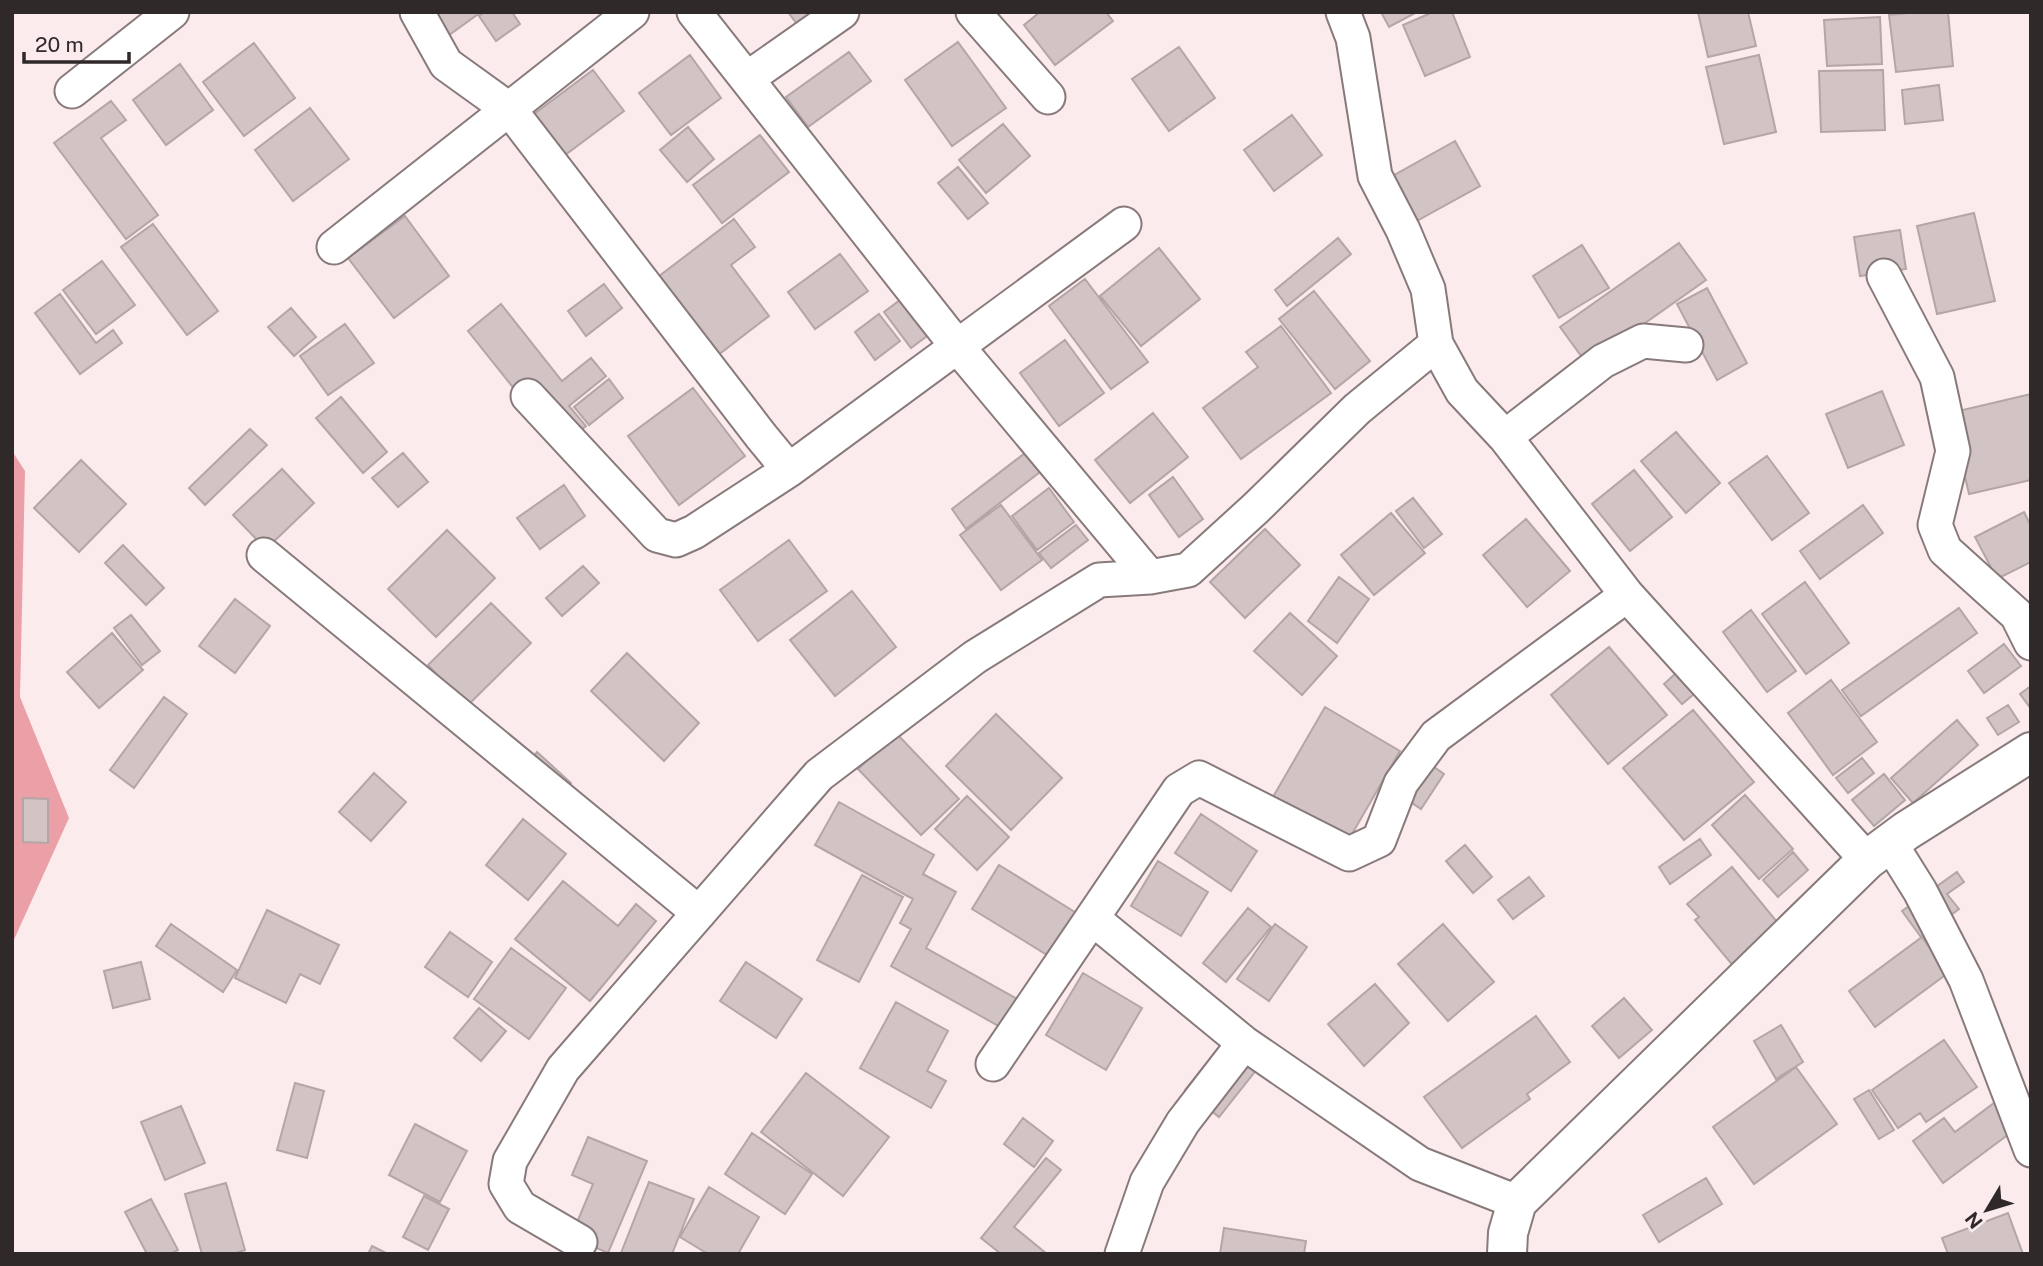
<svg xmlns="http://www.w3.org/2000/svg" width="2043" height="1266" viewBox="0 0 2043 1266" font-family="'Public Sans',sans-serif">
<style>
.forest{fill:#eb9fa7}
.building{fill:#d2c3c4;stroke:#b4a5a6;stroke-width:2}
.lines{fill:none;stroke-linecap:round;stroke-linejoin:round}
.minor-casing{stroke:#887a7b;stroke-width:37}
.tertiary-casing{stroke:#887a7b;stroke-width:42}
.minor{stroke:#fff;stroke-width:33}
.tertiary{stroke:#fff;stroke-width:38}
</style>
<rect width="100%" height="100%" fill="#fbebec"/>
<!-- forest -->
<path class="forest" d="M12 451 25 471 20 697 69 818 12 944Z"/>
<!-- building -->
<path class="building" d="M417 12H481L438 43Z
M485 12H512L520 24 496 41 479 16Z
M788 12H821L800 28Z
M1040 12H1106L1113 21 1055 65 1024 25Z
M1381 12H1417L1389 27Z
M1433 12H1452L1470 57 1425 76 1403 25Z
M1698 12H1748L1756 46 1708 57Z
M1917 12H1948L1953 66 1896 72 1889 15Z
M1880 17 1882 64 1827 66 1824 20Z
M958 42 1006 108 952 146 905 80Z
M254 43 295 98 244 136 203 82Z
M1179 47 1215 98 1169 131 1132 79Z
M849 52 871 81 808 127 786 97Z
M690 55 721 98 671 135 639 93Z
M1759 55 1776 132 1724 144 1706 67Z
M180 64 213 110 166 145 133 100Z
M593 70 624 111 553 164 522 123Z
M1883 70 1885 130 1821 132 1819 71Z
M1939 85 1943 120 1905 124 1902 90Z
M111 101 126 120 101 138 158 215 126 239 54 143Z
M310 108 349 159 293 201 255 150Z
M1292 115 1322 155 1274 191 1244 150Z
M1003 124 1030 156 986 193 959 160Z
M688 127 714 159 687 182 660 150Z
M760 135 789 172 722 223 693 185Z
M1455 141 1480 186 1406 227 1382 182Z
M958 167 988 203 968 219 938 183Z
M1974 213 1995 301 1937 314 1917 226Z
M405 216 449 276 394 318 348 258Z
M734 219 755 247 731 265 769 316 709 362 650 283Z
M153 224 218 311 187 335 121 247Z
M1900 230 1906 269 1860 276 1854 237Z
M1338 238 1351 254 1287 306 1275 290Z
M1679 243 1706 280 1587 364 1560 327Z
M1582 245 1609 288 1559 318 1533 276Z
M1159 248 1200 299 1141 346 1100 296Z
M840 254 868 291 815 329 788 292Z
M102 261 135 305 96 334 63 290Z
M1085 279 1148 362 1111 389 1049 306Z
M604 284 622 308 586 336 568 311Z
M1707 288 1747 363 1717 380 1677 304Z
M1314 291 1370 361 1335 389 1279 319Z
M60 294 96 343 113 330 122 343 80 374 35 313Z
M900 300 927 336 911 348 884 312Z
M501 304 562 381 591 358 606 376 569 406 586 426 557 449 523 400 468 331Z
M291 308 316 337 294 356 268 327Z
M879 314 900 341 875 360 855 332Z
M345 324 374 363 328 395 300 356Z
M1281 326 1331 393 1241 459 1203 408 1258 367 1246 352Z
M1065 340 1104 393 1059 426 1020 373Z
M609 379 623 398 589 425 574 407Z
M693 388 745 456 679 505 628 436Z
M1882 391 1904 445 1848 468 1826 414Z
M2031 394V480L1969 494 1950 413Z
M341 397 387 452 363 473 316 418Z
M1153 413 1188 457 1130 503 1095 460Z
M250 429 267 445 205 505 189 488Z
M1676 432 1720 483 1686 513 1641 461Z
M403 453 428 482 398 507 372 478Z
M1025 453 1040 472 966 529 952 509Z
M1767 456 1809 513 1772 540 1729 483Z
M81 460 126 504 79 552 34 508Z
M282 469 314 503 266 549 233 515Z
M1634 470 1672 517 1630 551 1592 504Z
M1173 477 1203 519 1179 537 1149 495Z
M564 485 585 516 540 549 517 518Z
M1049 488 1074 522 1037 550 1012 516Z
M1413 498 1442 534 1424 548 1396 511Z
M1001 505 1042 560 1001 590 960 535Z
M1863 505 1883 533 1820 579 1800 551Z
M2024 512 2031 526V562L1997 579 1975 537Z
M1391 513 1425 553 1374 595 1341 555Z
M1526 519 1570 571 1527 607 1483 555Z
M1076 525 1088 540 1051 568 1039 553Z
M1265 529 1300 565 1245 618 1210 582Z
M447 530 495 578 436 637 388 589Z
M789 540 827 591 758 641 720 590Z
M123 545 164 588 146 605 105 563Z
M583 566 599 583 562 616 546 598Z
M1339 577 1369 599 1337 643 1308 621Z
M1805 582 1849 643 1806 674 1762 614Z
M852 591 896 647 835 696 790 640Z
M235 599 270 626 235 673 199 646Z
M491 603 531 643 467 706 428 665Z
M1959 608 1977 633 1861 716 1842 690Z
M1751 610 1796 671 1767 692 1723 632Z
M1290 613 1337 656 1302 695 1254 651Z
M131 615 160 651 142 665 114 628Z
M112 633 143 670 99 708 67 672Z
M2004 644 2021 666 1984 693 1968 671Z
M1609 647 1667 715 1608 764 1551 695Z
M627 653 699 723 664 761 591 691Z
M1686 664 1705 685 1682 704 1664 684Z
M1831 680 1877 742 1833 775 1788 713Z
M2031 686V709L2020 694Z
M164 697 187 714 134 788 110 770Z
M2008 705 2019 722 1998 735 1987 718Z
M1325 707 1400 751 1348 841 1273 797Z
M1693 710 1754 782 1684 840 1623 768Z
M996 714 1062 778 1011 830 946 766Z
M1957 720 1978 745 1913 803 1891 778Z
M896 733 959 799 921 835 858 769Z
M537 752 571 783 559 797 524 768Z
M1862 758 1874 773 1848 793 1836 778Z
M1427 762 1444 774 1421 809 1403 797Z
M374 773 406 802 371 841 339 812Z
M1884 774 1905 800 1874 826 1852 800Z
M1745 795 1793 849 1759 879 1712 825Z
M967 796 1009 837 977 870 935 829Z
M23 798 48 799V843L23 842Z
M839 802 934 855 923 874 956 892 926 948 1019 1000 1004 1029 891 966 911 929 900 923 913 899 815 845Z
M1201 814 1257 851 1231 891 1175 853Z
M523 819 566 854 528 900 486 865Z
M1700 839 1711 855 1670 884 1659 867Z
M1465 845 1492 877 1473 893 1446 861Z
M1793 852 1808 870 1778 897 1763 880Z
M1158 861 1208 892 1181 936 1131 906Z
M999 865 1078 914 1052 958 972 909Z
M1732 867 1782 928 1735 968 1695 920 1699 917 1687 904Z
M1957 872 1964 882 1947 894 1959 909 1921 937 1902 911Z
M862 875 903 897 859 982 817 960Z
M1529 877 1544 896 1513 919 1498 900Z
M563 881 618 926 636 904 656 921 590 1001 515 939Z
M1248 908 1271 927 1226 982 1203 963Z
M267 910 339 945 320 984 300 974 286 1003 235 978Z
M171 924 237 970 223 992 156 946Z
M1275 924 1307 947 1269 1001 1237 979Z
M1443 924 1494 982 1448 1021 1398 964Z
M450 932 492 962 468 997 425 967Z
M1922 937 1948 973 1875 1027 1849 991Z
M511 948 566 988 529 1039 474 999Z
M141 962 150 999 113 1008 104 971Z
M746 962 802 999 776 1038 720 1001Z
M1083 973 1142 1008 1106 1070 1046 1035Z
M1375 984 1409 1023 1364 1066 1328 1024Z
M1624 998 1652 1030 1619 1058 1592 1026Z
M896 1002 948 1031 927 1071 946 1081 931 1108 860 1068Z
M479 1008 506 1031 481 1061 454 1038Z
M1536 1016 1570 1062 1527 1094 1530 1099 1462 1148 1424 1097Z
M1781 1025 1803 1062 1776 1079 1754 1041Z
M1231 1032 1265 1059 1219 1117 1185 1090Z
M1944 1040 1977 1087 1926 1122 1920 1113 1898 1128 1872 1090Z
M1796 1067 1837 1124 1754 1184 1713 1127Z
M806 1073 889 1137 843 1196 761 1132Z
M295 1083 324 1091 307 1158 277 1150Z
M1869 1090 1894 1130 1879 1139 1854 1099Z
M1998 1100 2017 1128 1943 1183 1913 1141 1944 1118 1955 1132Z
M181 1106 205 1163 165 1180 141 1122Z
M1023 1118 1053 1141 1034 1167 1004 1144Z
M415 1124 467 1151 440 1202 389 1175Z
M752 1133 812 1174 785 1214 725 1174Z
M588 1137 647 1161 608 1253 571 1237 593 1184 572 1175Z
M1046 1158 1061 1170 1014 1227 1047 1254H1001L981 1238Z
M1706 1178 1722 1204 1659 1242 1643 1215Z
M649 1182 694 1199 672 1254H623L621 1253Z
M226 1183 245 1250 233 1254H202L185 1194Z
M709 1187 759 1217 738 1254H708L680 1237Z
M424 1196 449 1209 428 1250 403 1237Z
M151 1199 178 1250 170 1254H147L125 1212Z
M2008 1213 2023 1254H1948L1942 1238Z
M1224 1228 1306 1241 1304 1254H1220Z
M372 1246 388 1254H368Z"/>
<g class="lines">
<!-- minor casing -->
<g class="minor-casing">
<path id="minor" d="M417 12 446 64 510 110 761 436 789 470
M694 12 957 346 1150 577
M973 12 1048 97
M1343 12 1353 38 1375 176 1403 230 1428 289 1436 344
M748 78 842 12
M72 91 172 12
M334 247 632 12
M1884 276 1937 377 1953 451 1935 525 1945 550 2017 615 2031 643
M528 396 657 535 676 540 694 532 789 470 1124 224
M1505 437 1603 361 1643 341 1686 345
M264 555 699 913
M1890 843 1920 891 1966 980 2031 1150
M1092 918 1244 1043 1420 1164 1517 1202
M993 1064 1179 790 1199 778 1349 854 1379 840 1401 783 1436 736 1627 595
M580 1242 520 1207 506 1184 510 1161 563 1069 819 775 975 657 1099 580 1150 577 1188 570 1256 508 1357 409 1436 344 1462 391 1505 437 1627 595 1867 860
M1122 1254 1147 1182 1183 1122 1244 1043"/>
</g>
<!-- tertiary casing -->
<g class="tertiary-casing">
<path id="tertiary" d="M1507 1254 1508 1233 1517 1202 1867 860 1906 831 2031 752"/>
</g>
<!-- minor -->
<use href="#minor" class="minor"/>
<!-- tertiary -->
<use href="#tertiary" class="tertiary"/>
</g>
<!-- border -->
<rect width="2043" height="1266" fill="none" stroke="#2f292a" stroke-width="28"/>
<!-- north arrow -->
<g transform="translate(1987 1210) rotate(232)" stroke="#fbebec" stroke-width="5" paint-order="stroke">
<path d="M0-5L12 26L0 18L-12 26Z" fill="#2f292a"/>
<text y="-10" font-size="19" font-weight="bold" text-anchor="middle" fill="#2f292a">N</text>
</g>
<!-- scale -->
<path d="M24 52v10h105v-10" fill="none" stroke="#2f292a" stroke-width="3.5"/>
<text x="35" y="52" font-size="21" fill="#2f292a" stroke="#fbebec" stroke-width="5" paint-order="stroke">20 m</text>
</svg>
